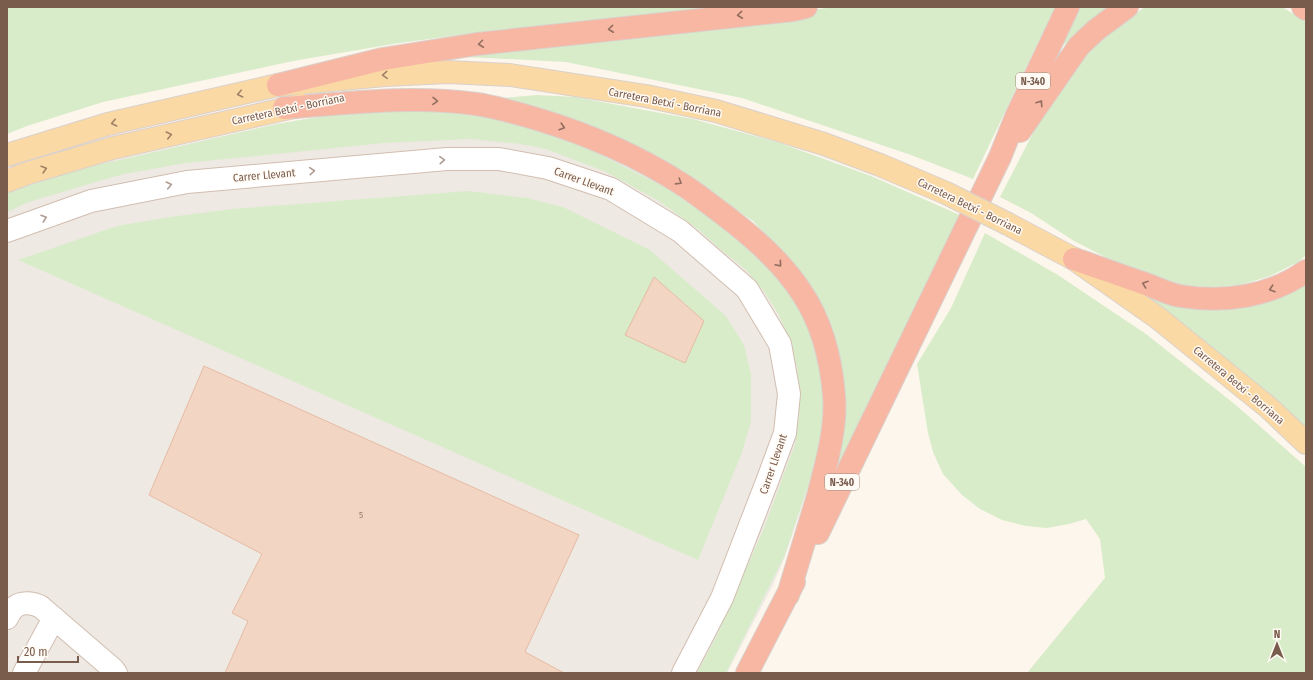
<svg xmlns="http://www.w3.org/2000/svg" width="1313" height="680" viewBox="0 0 1313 680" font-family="'Fira Sans Condensed',sans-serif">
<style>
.industrial{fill:#efe9e4}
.green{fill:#d8ecc9}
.building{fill:#f3d5c3;stroke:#e6bba3}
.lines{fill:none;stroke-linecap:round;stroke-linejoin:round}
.minor-casing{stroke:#d1beb0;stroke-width:24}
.major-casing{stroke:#dad1cd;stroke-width:24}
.highway-casing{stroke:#dad1cd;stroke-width:24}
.minor{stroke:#fff;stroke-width:22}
.major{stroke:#fbd9a5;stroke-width:22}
.highway{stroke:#f7b7a3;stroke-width:22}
.major-bridge-casing{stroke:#dad1cd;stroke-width:24;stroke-linecap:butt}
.major-bridge{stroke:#fbd9a5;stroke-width:22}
.oneway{stroke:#936e5e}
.oneway2{stroke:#a18267}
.oneway3{stroke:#af9d94}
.labels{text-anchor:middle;stroke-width:3;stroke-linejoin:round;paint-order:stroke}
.number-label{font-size:9px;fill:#987a6a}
.shield{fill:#fffaf3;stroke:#a28b7f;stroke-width:1}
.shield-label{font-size:10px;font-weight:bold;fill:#7a5c4d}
.street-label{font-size:11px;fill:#7a5c4d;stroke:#fffaf3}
</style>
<rect width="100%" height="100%" fill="#fdf6ec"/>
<!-- industrial -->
<path class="industrial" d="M424 110 485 117 532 127 593 150 615 160 667 188 729 232 812 334 822 381 823 410 821 440 813 473 785 557 772 587 727 673H7V192L75 169 276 124 336 114Z"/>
<!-- green -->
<path class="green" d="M7 7H729L489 31 399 43 293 61 103 102 27 126 7 134Z
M834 7H1055L973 179 911 155 742 98 566 62 466 57 649 34Z
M1080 7H1110L1059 49Z
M1145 7H1282L1306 22V255L1298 262 1270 276 1240 285 1210 287 1180 285 1144 273 1113 261 1074 241 1031 213 1000 197 1036 127 1061 86 1098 40Z
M537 95 575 97 693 119 780 143 871 176 960 215 834 477 841 421 798 269 753 221 682 173 502 98Z
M377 110H424L484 117 532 127 593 151 667 188 729 232 765 263 783 284 796 303 812 335 822 382 823 410 820 440 812 474 784 557 726 673H697L717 635 764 528 795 444 799 417V388L797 367 790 342 778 313 763 290 745 269 721 250 699 230 659 201 606 172 546 149 520 144 471 139 384 143 186 163 124 174 99 181 29 202 7 212V193L76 170 277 124 336 114Z
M469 191 527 198 563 207 650 250 726 316 744 345 751 374V422L741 455 698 560 18 260 117 226 170 217 232 209Z
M985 233 1058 275 1113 312 1146 334 1237 406 1306 467V673H1027L1105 578 1100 539 1086 519 1069 524 1047 528 1026 526 1002 520 980 509 962 495 943 474 933 452 928 433 917 364 951 308Z
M1306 280V433L1140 294 1181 306Z"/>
<!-- building -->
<path class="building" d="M654 277 704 321 685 363 625 335Z
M204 366 579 535 525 652 564 673H225L248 621 232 613 262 554 149 495Z"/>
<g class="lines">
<!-- minor casing -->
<g class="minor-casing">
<path id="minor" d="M7 231 91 201 187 182 447 159H499L548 168 611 189 680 231 747 289 780 344 789 394 785 433 768 479 722 598 683 673
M7 618C9 614 12 609 15 607 22 601 34 603 41 607L113 669 116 673
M24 673 54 618"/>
</g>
<!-- major casing -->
<g class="major-casing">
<path id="major" d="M7 155 108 124 278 85 385 75 448 72 510 75 646 96 716 111 824 144 880 165 946 193
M7 181 28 173 113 148 302 105
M1008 224 1074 259 1158 318 1269 408 1306 443"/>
</g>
<!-- highway casing -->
<g class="highway-casing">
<path id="highway" d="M1303 7 1306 9
M278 85 383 59 477 44 793 10 806 7
M284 108C348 103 413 95 476 104 497 107 517 113 537 119 587 134 636 155 680 183 695 192 709 204 723 214 753 237 782 262 802 293 822 323 831 359 834 395 837 427 826 465 818 496 808 529 798 562 788 595
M1020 131 1079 46 1096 30 1127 7
M1074 259C1098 267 1122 276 1146 284 1157 288 1169 294 1180 296 1223 303 1270 297 1306 271
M818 533 1000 157 1016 117 1068 7
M747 673 794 582"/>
</g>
<!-- minor -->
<use href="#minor" class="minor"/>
<!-- major -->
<use href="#major" class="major"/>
<!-- highway -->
<use href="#highway" class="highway"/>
<!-- major-bridge casing -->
<g class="major-bridge-casing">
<path id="major-bridge" d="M946 193 1008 224"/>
</g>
<!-- major-bridge -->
<use href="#major-bridge" class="major-bridge"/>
</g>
<!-- one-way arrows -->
<defs><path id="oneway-chevron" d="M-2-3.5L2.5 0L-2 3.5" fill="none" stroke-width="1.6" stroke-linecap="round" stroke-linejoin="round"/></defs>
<g class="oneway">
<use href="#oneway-chevron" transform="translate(740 15) rotate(174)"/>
<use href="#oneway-chevron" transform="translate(611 29) rotate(174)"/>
<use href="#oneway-chevron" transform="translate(481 44) rotate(173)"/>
<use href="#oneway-chevron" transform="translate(435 101) rotate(1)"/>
<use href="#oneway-chevron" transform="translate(1040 103) rotate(-56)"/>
<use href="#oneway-chevron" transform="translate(562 127) rotate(17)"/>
<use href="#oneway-chevron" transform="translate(679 182) rotate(32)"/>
<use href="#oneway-chevron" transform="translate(779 264) rotate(49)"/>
<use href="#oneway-chevron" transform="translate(1145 284) rotate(-161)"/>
<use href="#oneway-chevron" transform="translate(1272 289) rotate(162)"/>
</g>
<g class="oneway2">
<use href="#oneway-chevron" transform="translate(385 75) rotate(176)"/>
<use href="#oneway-chevron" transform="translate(240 94) rotate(167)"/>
<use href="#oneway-chevron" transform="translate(114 123) rotate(167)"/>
<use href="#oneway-chevron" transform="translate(169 135) rotate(-13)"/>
<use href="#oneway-chevron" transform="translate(44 169) rotate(-16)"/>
</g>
<g class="oneway3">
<use href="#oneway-chevron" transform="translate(442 160) rotate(-4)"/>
<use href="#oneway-chevron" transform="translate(312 171) rotate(-5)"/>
<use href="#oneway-chevron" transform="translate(169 185) rotate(-12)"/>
<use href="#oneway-chevron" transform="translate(44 218) rotate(-19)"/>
</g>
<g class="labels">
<!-- number labels -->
<g class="number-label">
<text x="361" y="518">5</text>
</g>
<!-- shield labels -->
<g class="shield">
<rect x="1016" y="73" width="34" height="16" rx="3"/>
<rect x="825" y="474" width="34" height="16" rx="3"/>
</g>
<g class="shield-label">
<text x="1033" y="85">N-340</text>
<text x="842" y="486">N-340</text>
</g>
<!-- street labels -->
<g class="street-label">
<text transform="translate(665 102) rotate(11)" y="4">Carretera Betxí - Borriana</text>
<text transform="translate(288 109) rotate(-12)" y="4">Carretera Betxí - Borriana</text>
<text transform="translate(264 175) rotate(-5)" y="4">Carrer Llevant</text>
<text transform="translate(584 181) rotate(20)" y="4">Carrer Llevant</text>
<text transform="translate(970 206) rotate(26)" y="4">Carretera Betxí - Borriana</text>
<text transform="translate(1239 385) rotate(40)" y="4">Carretera Betxí - Borriana</text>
<text transform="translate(773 464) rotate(-71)" y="4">Carrer Llevant</text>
</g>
</g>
<!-- border -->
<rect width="1313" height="680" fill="none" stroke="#7a5c4d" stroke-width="16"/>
<!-- north arrow -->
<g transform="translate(1277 644)" stroke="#fffaf3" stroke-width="3" paint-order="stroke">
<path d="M0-3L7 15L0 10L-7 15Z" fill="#7a5c4d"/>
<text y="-6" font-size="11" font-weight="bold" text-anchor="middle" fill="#7a5c4d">N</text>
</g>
<!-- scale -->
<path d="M18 656v6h60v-6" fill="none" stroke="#7a5c4d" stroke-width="2"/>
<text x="24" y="656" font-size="12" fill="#7a5c4d" stroke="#fffaf3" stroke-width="3" paint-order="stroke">20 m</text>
</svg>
